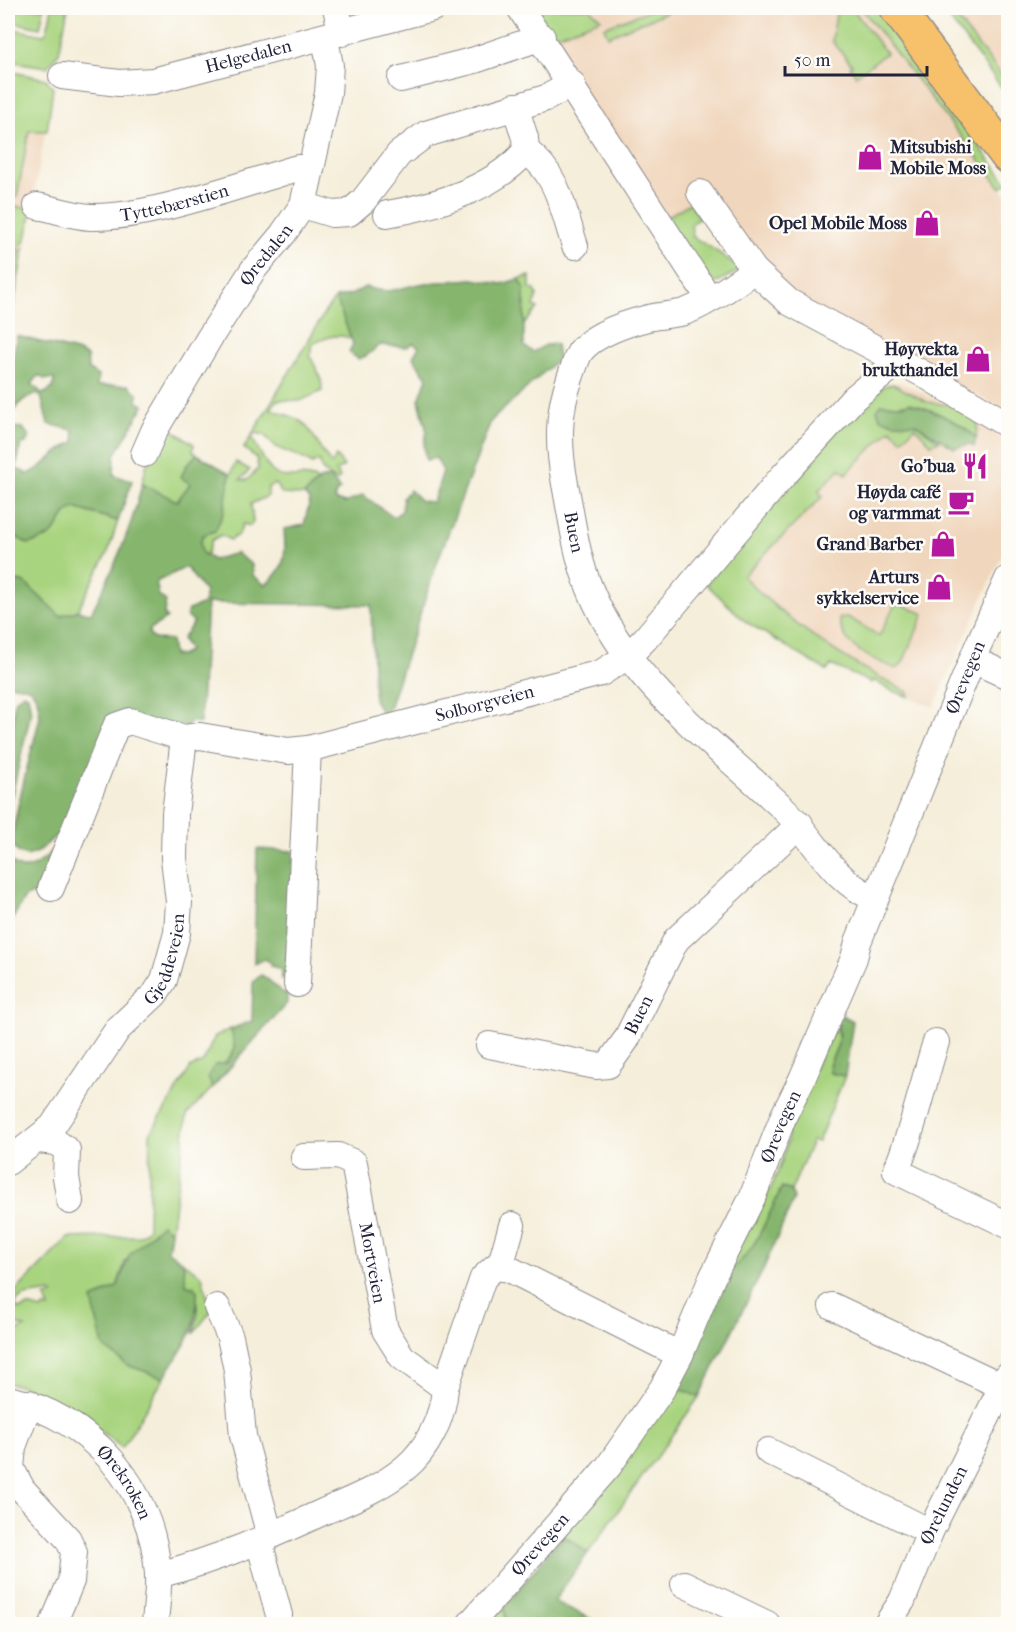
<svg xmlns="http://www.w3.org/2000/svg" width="1016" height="1632" viewBox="0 0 1016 1632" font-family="'IM FELL French Canon',serif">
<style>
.built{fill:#f0d6bc}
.green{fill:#a9d47f;stroke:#667b5d;stroke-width:1.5;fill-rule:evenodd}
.forest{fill:#86b66e;stroke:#546c54;stroke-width:1.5;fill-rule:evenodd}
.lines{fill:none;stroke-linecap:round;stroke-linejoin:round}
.minor-casing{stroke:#8c888a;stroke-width:28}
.major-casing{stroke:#8c888a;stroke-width:36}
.minor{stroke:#fff;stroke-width:26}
.major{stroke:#f6c16b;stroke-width:33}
.labels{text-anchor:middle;stroke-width:5;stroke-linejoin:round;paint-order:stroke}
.street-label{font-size:18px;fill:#22223b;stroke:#fdfcf7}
.poi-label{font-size:18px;font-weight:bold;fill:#22223b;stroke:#fdfcf7;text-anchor:end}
</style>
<rect width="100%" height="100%" fill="#fdfcf7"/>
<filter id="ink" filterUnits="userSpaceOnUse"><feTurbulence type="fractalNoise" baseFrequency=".0167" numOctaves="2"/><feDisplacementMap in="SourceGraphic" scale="12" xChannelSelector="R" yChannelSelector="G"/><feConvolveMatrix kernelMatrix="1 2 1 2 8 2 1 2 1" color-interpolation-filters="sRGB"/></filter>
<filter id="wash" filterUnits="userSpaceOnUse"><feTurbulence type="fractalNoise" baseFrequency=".008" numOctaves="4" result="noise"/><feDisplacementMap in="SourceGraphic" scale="24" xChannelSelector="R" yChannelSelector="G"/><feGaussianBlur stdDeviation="1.35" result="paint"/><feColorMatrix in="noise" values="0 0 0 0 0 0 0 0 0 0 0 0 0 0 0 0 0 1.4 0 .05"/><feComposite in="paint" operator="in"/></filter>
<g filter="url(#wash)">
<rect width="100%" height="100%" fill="#f5eeda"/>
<!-- built -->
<path class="built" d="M528 8H861L1008 197V412L809 307 695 200 663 219Z
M941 8H1008V96L946 15Z
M8 71 46 79 53 88 8 341Z
M899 382 950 405 1008 440V542L934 707 831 665 827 671 746 622 706 584 886 385Z"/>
<!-- green -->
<path class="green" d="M8 8H44L40 28 8 21Z
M52 8H68L59 53 47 67 8 61V28L43 35 47 31Z
M528 8H589L601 19 549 38Z
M655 8H677L608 36 604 27Z
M837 8H852L886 53 856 76 850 67 852 65 832 41Z
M861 8H876L1007 183 1001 188Z
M941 8H949L1008 84V96Z
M8 71 46 79 53 88 47 131H29L17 198 8 197Z
M695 200 693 208 700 216 691 225 693 237C710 247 726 256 740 270L716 283 710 281 663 219Z
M8 205 32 209 26 239 8 262Z
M24 248 16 290 8 288V269Z
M530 276V289L535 290 537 296 534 306 538 308 523 326 525 303 519 279Z
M336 298 351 339C337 332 326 338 312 344L310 356 321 378 322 391 300 401 277 400 271 409C280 413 293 416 302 422 313 430 322 455 332 464L336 456 344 466 336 471 340 478 336 481 322 470 319 460 312 464C295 451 276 454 265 435L255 433 251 437C257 445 266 466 272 471 287 484 304 470 318 481L304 495 282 494 275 484 268 487V496L251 504 253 522 250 526 243 524 239 534 230 540 221 535 212 540 206 556 202 553 200 544 203 535 215 531C226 508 224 484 236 462L250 470 240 480H247L258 469 257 459 244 448 327 309Z
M893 384 927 402 950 405 978 421 976 438C961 422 933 410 913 404 905 402 898 407 889 404L939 441 931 444 915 427 902 440 891 429 846 474 840 469 818 491 823 496 743 576C790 625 847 662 908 692L909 697 886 688 874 680 872 683 831 665 827 671 746 622 706 584 852 412 886 385Z
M163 424 194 444 193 451 197 454 186 466 190 484 177 502 142 484 148 459Z
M75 508 118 521 108 552 77 611 60 616 25 583 8 579V539L52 534 68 510Z
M896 602 924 614 903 662 897 669C873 660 841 647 839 618L848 617 879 636Z
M836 1025 839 1042 829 1065 831 1073 845 1076 818 1142 812 1141 791 1191 782 1187C768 1215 753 1262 722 1273 743 1237 793 1164 788 1122Z
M231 1029C242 1052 225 1064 208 1076L212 1088 187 1115 171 1232 169 1228 154 1231 125 1262 117 1287 99 1296 103 1346 127 1365 164 1378 122 1448C88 1421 52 1391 8 1383V1336L25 1327 14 1324 8 1329 10 1297 68 1238 139 1236 148 1229 150 1134 191 1067 203 1062 215 1036ZM51 1292 54 1294 45 1298 49 1308 44 1307 41 1310 28 1306 21 1309 15 1308 17 1301 24 1296Z
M183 1262 202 1276 211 1311 193 1334 198 1314 194 1286 186 1285Z
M674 1386 699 1397 588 1553 563 1535Z
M504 1607 506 1624H488Z"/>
<!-- forest -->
<path class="forest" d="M473 279 502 284 519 279 524 287V346L533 352 546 345 556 344 558 359 491 421 438 560 385 720 374 699 371 605 207 603 200 723 191 721 187 727 123 716 61 831 38 852 27 856C21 854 15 852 13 845 9 830 35 739 40 717 38 692 33 684 8 685V579L25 583 60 616 77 611 91 613C112 573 132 528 142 484L177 501 190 484 181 477 186 466 197 454 230 474 224 512 215 531 203 535 200 544 202 553 213 560 236 553 252 565 253 575 265 585C287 568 286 554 284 529L304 525 310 500 304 495 321 479 329 477 340 489 335 494V500L345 503 363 495 393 517 402 511 403 497 410 490 421 501 433 502 443 471 436 458 426 460 424 445 427 432 419 400 427 378 413 357 419 347 413 343 407 347 380 345 366 356 358 359 349 352 353 344 336 298 353 294 365 287C395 296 399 286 426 283 442 282 457 280 473 279ZM186 567 205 592 204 604 188 610 187 617 194 622 182 639 189 650 181 656 173 655 171 640 154 639 149 634 150 629 167 618 164 614 166 601 159 596 156 582Z
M8 288 16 290 8 341Z
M17 336 76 351 87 356 88 369 98 376 97 386 128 385 138 394 137 402 144 405 115 455 114 475 132 481 118 521 75 508C62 512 61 526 52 534 46 540 36 541 28 544L15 536 8 539V427L23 428 29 436 26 443 21 444 16 469 25 472V475C45 469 55 449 75 442L73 430 48 424 41 396 36 394C18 399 14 410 8 426V391ZM39 375 44 379H54L53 388 43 394 32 384Z
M910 403C932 410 960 421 976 438L974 447 970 444 954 448 916 424 894 423 880 418 877 410 881 404 901 405Z
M23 693 28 695 31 712 8 812V742L13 728 14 701Z
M64 838 43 891 25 897 8 927V857C25 885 51 853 64 838Z
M257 849 294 851 287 970 282 980V969L270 966 271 963 265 959 254 964Z
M261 975C272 980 276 991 287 994V1003L212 1088 208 1076 215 1065 227 1063 235 1049 231 1029 252 1021 253 982Z
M842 1015 853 1021 845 1076 830 1073C828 1062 835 1055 838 1044 841 1032 834 1029 842 1015Z
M782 1187 791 1191 794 1199 762 1272 699 1397 674 1386 722 1273C753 1262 768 1215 782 1187Z
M162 1224 171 1232 168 1251 183 1262 186 1284 197 1290C198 1335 185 1342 164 1378L127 1365 103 1346 92 1300 117 1287 130 1254Z
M563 1535 588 1553 554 1601 601 1624H506L504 1607Z"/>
</g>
<g filter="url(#ink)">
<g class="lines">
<!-- minor casing -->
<g class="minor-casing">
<g id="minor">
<path d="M336 8 342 33"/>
<path d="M520 8 709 298"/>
<path id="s1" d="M62 76 119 83 153 81 433 8"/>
<path d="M401 79 475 60 542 37"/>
<path d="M526 151C558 173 563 210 575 246"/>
<path d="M700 193 754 270 789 302 925 375 1008 425"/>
<path d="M303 205 332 214 349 213 363 201 399 154 426 134 546 98 572 84"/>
<path id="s2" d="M37 206C54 209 73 216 91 217 152 218 238 185 298 168H309"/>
<path d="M387 214C435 206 493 189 526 151L525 138 515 106"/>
<path id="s3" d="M754 270C735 284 706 305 684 312 673 315 660 315 648 318 628 323 593 334 580 352 576 359 573 370 570 378 557 414 558 446 565 484 572 519 576 556 590 589 629 685 714 742 786 811 815 840 835 884 875 898"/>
<path id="s4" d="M144 454 154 431 210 337 253 270 283 234 303 205 328 93 330 66 325 38"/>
<path d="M973 660 1008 676"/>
<path id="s5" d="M51 888 116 726 130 721 184 738 200 736 288 751 308 749 601 673 628 656 645 639 782 477 854 398 899 361"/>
<path d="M297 984 308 749"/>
<path d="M936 1042C922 1085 914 1129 896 1171L1008 1225"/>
<path id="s6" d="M489 1045 596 1066 608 1065 626 1040 676 940 800 824"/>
<path d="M38 1140 56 1142 67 1150 66 1177 70 1201"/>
<path id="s7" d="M304 1157 338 1156 354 1163 385 1330 402 1357 445 1388"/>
<path id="s8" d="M8 1162 52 1127 118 1029 155 994 164 980 177 933 179 902 174 858 175 814 184 738"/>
<path d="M500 1267 512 1225"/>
<path d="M832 1306 1008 1389"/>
<path d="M217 1307 230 1337 237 1370 243 1436 270 1536"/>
<path id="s9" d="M8 1399C91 1416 153 1489 158 1574 159 1590 156 1608 155 1624"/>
<path d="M29 1403 13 1447 11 1468 22 1489 68 1539 74 1552 71 1581 53 1624"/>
<path d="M768 1451 930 1532"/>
<path d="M259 1541 279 1615"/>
<path d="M158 1575C217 1560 271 1536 325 1511 353 1499 381 1488 405 1468 428 1449 443 1417 445 1388L483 1278 495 1267 509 1269 680 1355"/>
<path d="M684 1584 767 1624"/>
<path id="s10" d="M470 1624 608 1467 662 1389 680 1355 712 1278 752 1198 784 1115 802 1079 854 958 858 942 977 648 1008 579"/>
<path id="s11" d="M887 1624 902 1601 930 1532 1008 1375"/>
</g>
</g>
<!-- major casing -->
<g class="major-casing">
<path id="major" d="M896 8 1008 157"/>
</g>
<!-- minor -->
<use href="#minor" class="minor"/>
<!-- major -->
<use href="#major" class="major"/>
</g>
</g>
<!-- icons -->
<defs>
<g id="shop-bare" transform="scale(2.07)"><path d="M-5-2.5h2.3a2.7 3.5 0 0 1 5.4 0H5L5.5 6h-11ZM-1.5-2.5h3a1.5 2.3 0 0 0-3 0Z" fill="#b5179e" stroke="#fdfcf7" stroke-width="2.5" paint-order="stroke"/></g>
<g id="restaurant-bare" transform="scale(2.07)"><path d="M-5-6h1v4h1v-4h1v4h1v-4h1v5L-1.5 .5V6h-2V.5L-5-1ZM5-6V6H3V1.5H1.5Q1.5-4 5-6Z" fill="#b5179e" stroke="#fdfcf7" stroke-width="2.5" paint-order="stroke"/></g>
<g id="cafe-bare" transform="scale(2.07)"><path d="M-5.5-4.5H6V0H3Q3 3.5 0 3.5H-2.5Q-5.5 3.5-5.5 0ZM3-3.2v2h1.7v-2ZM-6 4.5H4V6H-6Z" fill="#b5179e" stroke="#fdfcf7" stroke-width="2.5" paint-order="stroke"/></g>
</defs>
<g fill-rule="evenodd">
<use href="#shop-bare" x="870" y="157"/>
<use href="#shop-bare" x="927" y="223"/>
<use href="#shop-bare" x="978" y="359"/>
<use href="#restaurant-bare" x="975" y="466"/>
<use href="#cafe-bare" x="961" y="502"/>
<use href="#shop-bare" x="943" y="544"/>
<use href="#shop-bare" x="939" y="587"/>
</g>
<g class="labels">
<!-- street labels -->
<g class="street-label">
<text dy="6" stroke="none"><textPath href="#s1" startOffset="190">Helgedalen</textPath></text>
<text dy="6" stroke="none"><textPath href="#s2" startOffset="140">Tyttebærstien</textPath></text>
<text dy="6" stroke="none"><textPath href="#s4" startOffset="234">Øredalen</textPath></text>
<text dy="6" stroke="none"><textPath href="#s3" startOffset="380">Buen</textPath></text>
<text dy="6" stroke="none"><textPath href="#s10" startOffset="1078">Ørevegen</textPath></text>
<text dy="6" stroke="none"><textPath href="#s5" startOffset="554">Solborgveien</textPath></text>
<text dy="6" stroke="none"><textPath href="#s8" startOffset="262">Gjeddeveien</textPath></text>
<text dy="6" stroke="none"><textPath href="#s6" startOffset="180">Buen</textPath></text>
<text dy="6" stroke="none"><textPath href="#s10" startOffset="592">Ørevegen</textPath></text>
<text dy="6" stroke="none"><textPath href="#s7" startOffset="153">Mortveien</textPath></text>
<text dy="6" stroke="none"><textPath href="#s9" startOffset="148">Ørekroken</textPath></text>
<text dy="6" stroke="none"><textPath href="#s11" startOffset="132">Ørelunden</textPath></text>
<text dy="6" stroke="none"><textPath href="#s10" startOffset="106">Ørevegen</textPath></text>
</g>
<!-- poi labels -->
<g class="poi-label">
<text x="890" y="153" text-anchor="start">Mitsubishi<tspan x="890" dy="21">Mobile Moss</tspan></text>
<text x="907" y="229">Opel Mobile Moss</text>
<text x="958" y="355">Høyvekta<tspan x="958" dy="21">brukthandel</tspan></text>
<text x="955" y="472">Go'bua</text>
<text x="941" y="498">Høyda café<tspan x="941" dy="21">og varmmat</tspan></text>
<text x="923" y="550">Grand Barber</text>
<text x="919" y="583">Arturs<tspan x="919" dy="21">sykkelservice</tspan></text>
</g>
</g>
<!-- margin -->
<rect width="1016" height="1632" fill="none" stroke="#fdfcf7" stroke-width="30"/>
<!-- scale -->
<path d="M785 66v9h142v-9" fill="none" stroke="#22223b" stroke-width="3"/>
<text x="794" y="66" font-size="18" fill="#22223b" stroke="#fdfcf7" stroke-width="4.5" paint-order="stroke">50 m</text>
</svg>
